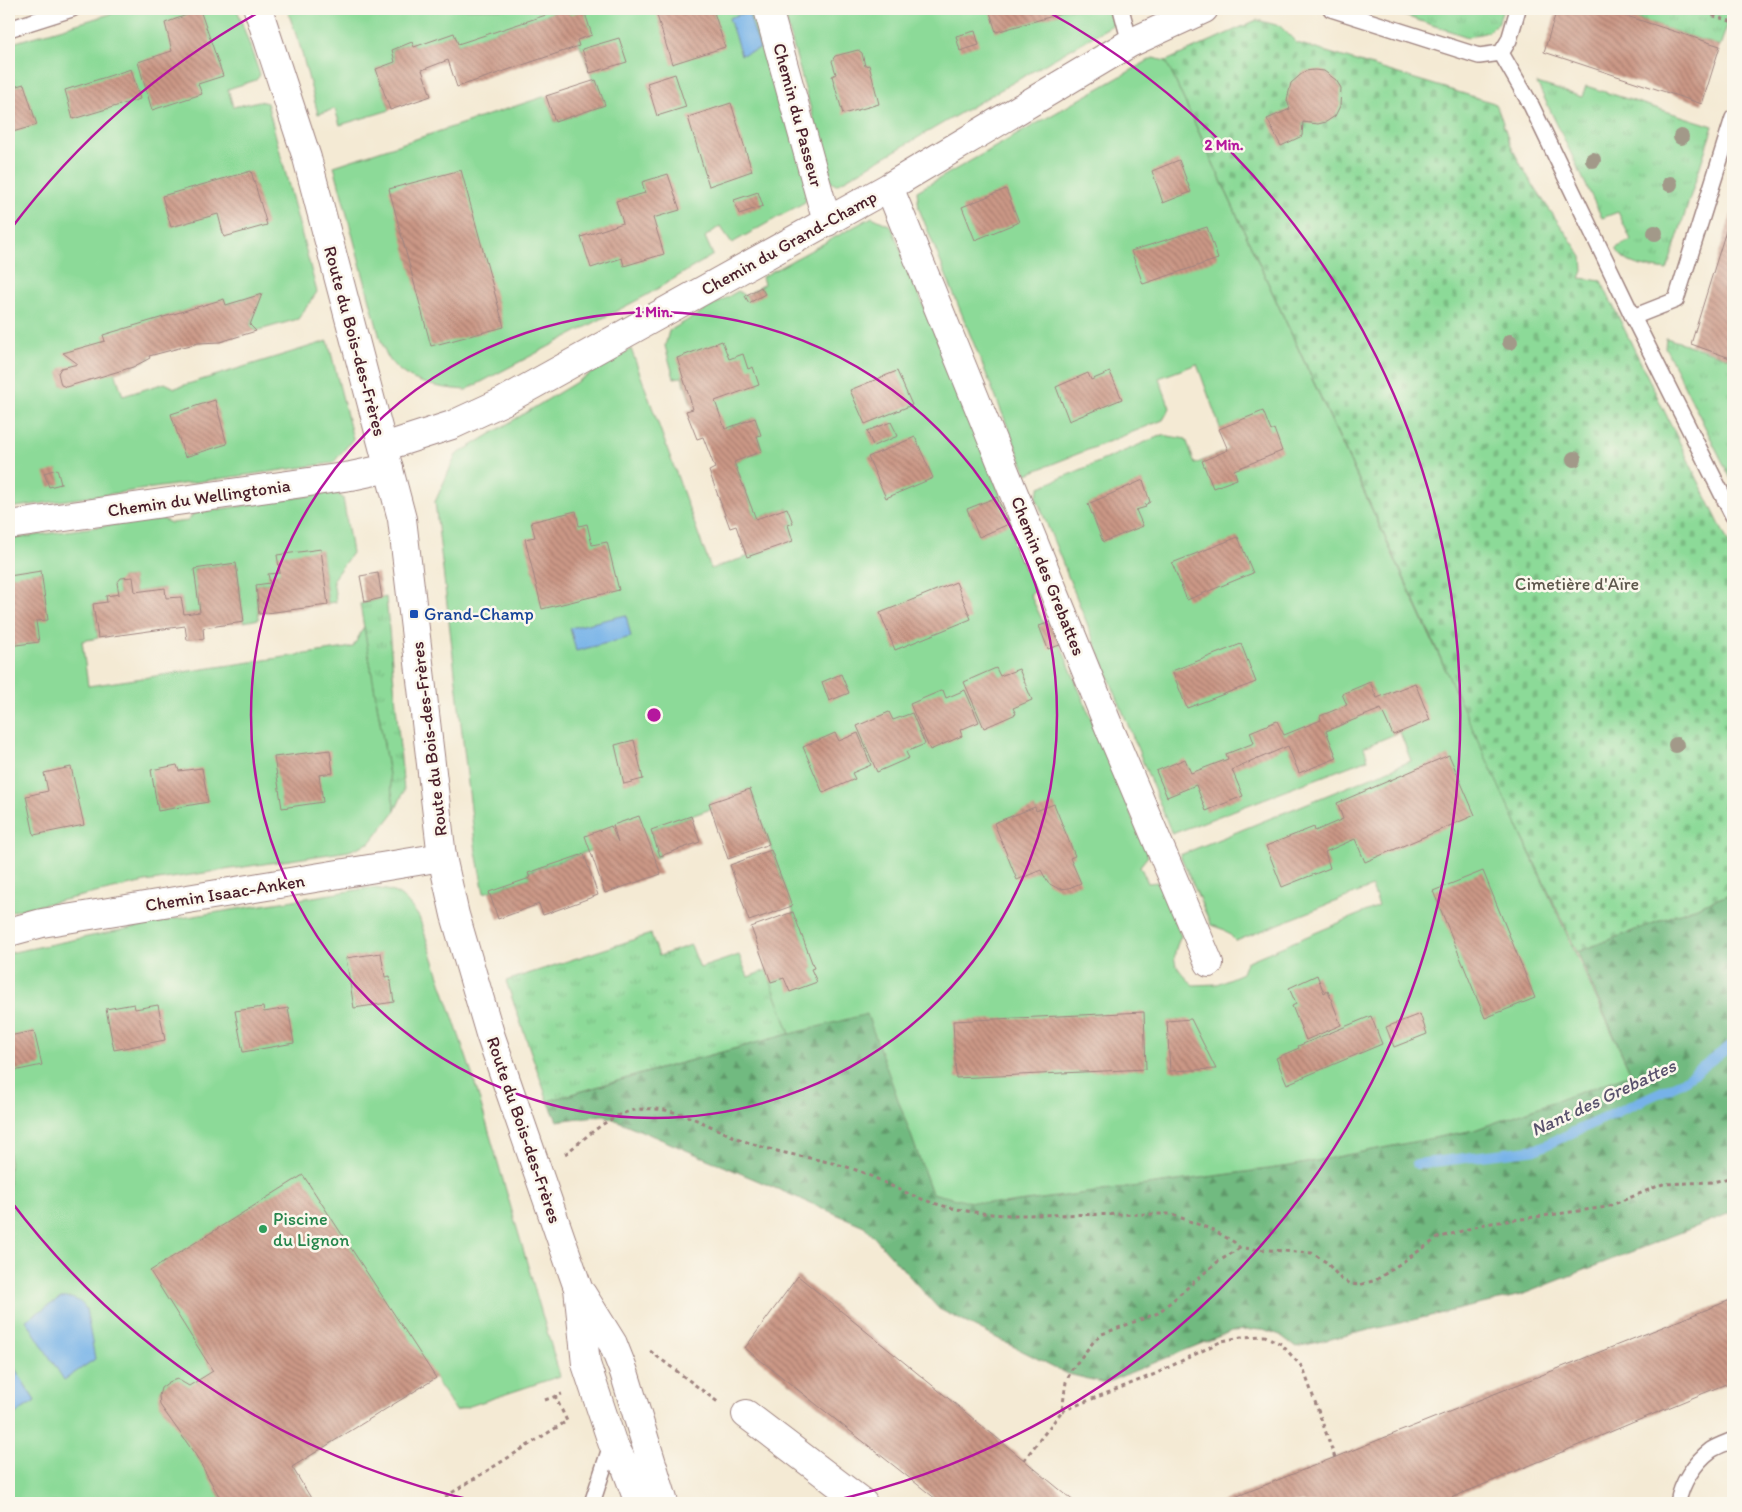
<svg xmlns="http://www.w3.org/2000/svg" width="1742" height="1512" viewBox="0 0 1742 1512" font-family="Itim,sans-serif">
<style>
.grass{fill:url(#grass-tufts);stroke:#6b7c62}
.forest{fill:url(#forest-firs);stroke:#5e6c56}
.cemetery{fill:url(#cemetery-stones);stroke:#6b7c62}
.garden{fill:#8cda98;stroke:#6b7c62}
.water{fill:#76b2e8;stroke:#60688a}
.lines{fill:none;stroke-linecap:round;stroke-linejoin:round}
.stream{stroke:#76b2e8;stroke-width:10}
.building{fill:url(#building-back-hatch)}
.service-casing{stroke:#9f8480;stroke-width:18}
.minor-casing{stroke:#9f8480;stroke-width:30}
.tertiary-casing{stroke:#9f8480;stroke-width:30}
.path{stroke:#9f8480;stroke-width:3;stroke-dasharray:4 4;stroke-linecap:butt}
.service{stroke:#fff;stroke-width:15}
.minor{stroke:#fff;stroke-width:28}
.tertiary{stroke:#fff;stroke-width:28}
.tree{fill:#a29989}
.ring{fill:none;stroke:#b5179e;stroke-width:2.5}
.transit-dot{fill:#1a4fb4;stroke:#fbf7ec;stroke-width:2}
.leisure-dot{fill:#2e9e5b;stroke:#fbf7ec;stroke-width:2}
.labels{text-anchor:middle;stroke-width:5;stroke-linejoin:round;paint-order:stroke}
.street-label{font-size:18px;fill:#4a1f2b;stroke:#fbf7ec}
.park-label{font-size:18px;fill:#5e574c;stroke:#fbf7ec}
.transit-label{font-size:18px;fill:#164399;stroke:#fbf7ec;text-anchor:start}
.leisure-label{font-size:18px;fill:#27864d;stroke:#fbf7ec;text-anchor:start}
.water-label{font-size:19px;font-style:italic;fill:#59526d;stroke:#fbf7ec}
.centre{fill:#b5179e;stroke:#fbf7ec;stroke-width:2.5}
.ring-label{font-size:15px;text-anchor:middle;font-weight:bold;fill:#b5179e;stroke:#fbf7ec;stroke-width:5;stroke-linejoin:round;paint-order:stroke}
</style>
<defs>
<pattern id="grass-tufts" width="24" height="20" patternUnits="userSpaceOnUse" patternTransform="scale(1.25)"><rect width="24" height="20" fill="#8cda98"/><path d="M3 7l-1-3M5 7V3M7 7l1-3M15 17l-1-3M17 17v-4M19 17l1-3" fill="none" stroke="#7abb83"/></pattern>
<pattern id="forest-firs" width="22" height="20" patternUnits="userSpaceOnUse" patternTransform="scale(1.25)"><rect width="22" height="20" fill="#71ba80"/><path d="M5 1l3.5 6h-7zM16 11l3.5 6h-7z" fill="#5f9769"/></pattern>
<pattern id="cemetery-stones" width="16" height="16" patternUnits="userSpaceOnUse" patternTransform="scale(1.25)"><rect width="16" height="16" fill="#8cda98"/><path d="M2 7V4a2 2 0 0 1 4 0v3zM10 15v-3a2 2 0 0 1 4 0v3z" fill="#7abb83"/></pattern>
<pattern id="building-back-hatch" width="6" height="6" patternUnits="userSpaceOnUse" patternTransform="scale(1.25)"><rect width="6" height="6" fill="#cb9886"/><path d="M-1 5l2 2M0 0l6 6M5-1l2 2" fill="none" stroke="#a77b6e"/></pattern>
</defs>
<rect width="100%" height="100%" fill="#fbf7ec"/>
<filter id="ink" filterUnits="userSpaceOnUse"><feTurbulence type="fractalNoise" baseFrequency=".02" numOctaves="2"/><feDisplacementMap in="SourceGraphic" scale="10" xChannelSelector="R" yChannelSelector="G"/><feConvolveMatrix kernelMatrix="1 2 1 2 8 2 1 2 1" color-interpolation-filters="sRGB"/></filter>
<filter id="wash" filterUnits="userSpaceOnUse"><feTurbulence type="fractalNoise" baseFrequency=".0096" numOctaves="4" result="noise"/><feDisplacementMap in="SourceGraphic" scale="20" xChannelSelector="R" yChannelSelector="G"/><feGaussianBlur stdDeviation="1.12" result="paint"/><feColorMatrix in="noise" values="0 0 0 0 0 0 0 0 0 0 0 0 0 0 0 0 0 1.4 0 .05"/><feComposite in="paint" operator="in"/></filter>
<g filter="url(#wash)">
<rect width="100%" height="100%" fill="#f4ead4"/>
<!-- grass -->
<path class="grass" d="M1384 9H1503L1498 24 1488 32 1468 37Z
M1605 9H1733V28L1727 26 1720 46Z
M1537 83 1582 97 1586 86 1713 126 1667 270C1648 267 1625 267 1616 248L1631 240 1618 212 1602 218Z
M1666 338 1733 359V483L1665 347Z
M386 597 404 791 395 811 360 604Z
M651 934 659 956 691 945 700 968 739 955 748 977 767 970 790 1034 659 1069 548 1101 506 981Z"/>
<!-- forest -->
<path class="forest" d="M1733 893V1212L1521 1295 1296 1347 1280 1335 1263 1329 1232 1331 1105 1383 1068 1374 939 1309 864 1226 604 1115 557 1121 548 1101 659 1069 867 1013 932 1193 1003 1204 1290 1166 1474 1130 1631 1074 1577 952Z"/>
<!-- cemetery -->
<path class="cemetery" d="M1257 20 1280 26 1297 43 1494 103C1502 113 1506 138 1514 152 1532 188 1560 223 1582 257L1583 271 1580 278 1601 281 1733 552V893L1577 952 1474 735 1434 643 1166 61Z"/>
<!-- garden -->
<path class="garden" d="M127 9H237L260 75 256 80 228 89 233 107 259 101 267 103 317 292 298 319 256 331 250 325 261 294 226 305 224 299 141 324 150 358 133 367 115 372 123 396 165 383 175 388 328 341 353 439 333 463 9 508V44Z
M287 9H564L458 44 453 34 414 47 412 42 392 50 395 62 376 69 390 110 340 125 335 109 318 114 300 46Z
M567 9H761L811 185 805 202 732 243 720 226 705 237 713 255 647 295 466 390C440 388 406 384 389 359 385 353 383 345 380 338L334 166 546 96 555 122 604 105 596 80 593 81Z
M783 9H1112L1116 23 836 185 831 182Z
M1153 58 1166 61 1631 1074 1474 1130 1290 1166 1003 1204 965 1201 932 1193 867 1014 790 1034 771 982 813 968 750 789 709 803 711 809 651 830 660 856 655 858 645 832 528 872 530 878 484 893 476 852 435 502 456 455 631 349 711 569 793 541 788 525 793 523 787 508 756 519 734 462 762 451 757 436 761 435 755 418 725 429 693 409 682 377 674 378 665 346 669 331 738 291 745 296 764 284 762 277 872 217 891 226 1039 590 1030 594 1044 624 1051 622 1148 856 1140 866 1148 883 1158 882 1181 936C1169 962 1174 965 1193 985L1217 984 1242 973 1246 962 1379 906 1372 887 1236 941 1225 930 1211 925 1180 855 1411 761 1400 732 1364 747 1368 759 1172 834 1036 497 1040 487 1162 435 1186 439 1195 464 1228 450 1197 364 1159 378 1170 408 1163 420 1027 474 919 209 917 191Z
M334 492 343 498 352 553 333 579 336 602 328 603 321 550 280 573 269 575 270 583 256 585 259 619 244 622 236 563 194 569 200 612 184 614 181 597 166 598 164 588 135 592 133 577 122 578 117 583 119 594 107 602 93 604 98 638 82 641 88 686 353 647 364 627 395 811 371 842 349 851 145 882 9 912V539L160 518 171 523 188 521 194 513Z
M369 888C398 890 402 894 419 917L473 1077 560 1376 455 1411 435 1378 292 1467 314 1503H9V1418L35 1401 9 1359V953L175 919Z"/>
<!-- water -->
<path class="water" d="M748 12 760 49 741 55 729 18Z
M626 615 631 637 576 651 570 628Z
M61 1298C72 1297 80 1299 86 1309L95 1359 64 1380 26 1320Z
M9 1359 35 1401 9 1418Z"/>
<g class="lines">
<!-- stream -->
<path class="stream" d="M1417 1164 1537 1149 1682 1082 1733 1044"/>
</g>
<g id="blocks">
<!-- building -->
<path class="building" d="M9 9H23L9 14Z
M564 9H567L569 15 584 10 592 35 577 40 579 46 457 87 448 60 422 70 431 96 390 110 376 69 395 62 392 50 412 42 414 47 454 33 458 44Z
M655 9H713L725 47 672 64Z
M989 9H1058L1060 14 996 32Z
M1557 9H1605L1720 46 1702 104 1544 52Z
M200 10 223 76 198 84 202 94 152 110 138 62 172 51 165 23Z
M975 31 979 45 960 51 956 36Z
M619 38 627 62 590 73 582 49Z
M858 50 862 53 865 66 869 65 879 104 843 114 832 76 836 74 832 61 835 56Z
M131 69 140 99 73 119 65 90Z
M1314 70 1324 71 1336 80 1341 88 1340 106 1335 116 1326 122 1318 124 1303 122 1302 136 1281 146 1267 119 1290 109 1287 100 1291 83 1305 71Z
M675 74 686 107 657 116 647 83Z
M596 80 605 105 555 122 546 96Z
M24 84 37 125 9 133V88Z
M731 103 752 171 709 186 688 117Z
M1179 160 1191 192 1163 203 1152 171Z
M461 170 504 327 431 346 389 189Z
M251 171 267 225 224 237 218 214 171 227 162 196Z
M668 174 680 210 653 218 664 254 624 266 622 258 591 268 581 237 623 223 616 201 645 193 642 182Z
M1006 189 1019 222 975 240 962 207Z
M758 192 763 206 739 214 734 200Z
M1733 208V359L1691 344Z
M1207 227 1218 259 1143 284 1131 251Z
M761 287 765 294 749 303 745 296Z
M262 294 250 325 256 331 220 342 198 343 149 356 150 358 133 367 66 387 61 385 58 373 61 368 78 364 63 353 105 341 103 335 224 299 226 305Z
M722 341 729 359 743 354 748 369 753 367 759 385 715 401 725 429 755 418 761 435 757 436 762 451 734 462 756 519 787 508 793 523 788 525 793 541 747 557 736 526 730 528 709 471 715 468 703 437 697 439 686 411 693 409 677 358Z
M897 371 912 405 865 424 850 390Z
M1110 372 1122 399 1069 421 1056 387 1088 373 1091 380Z
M215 400 227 444 185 457 171 414Z
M1263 411 1271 431 1274 429 1282 451 1234 470 1237 479 1213 488 1202 461 1228 450 1219 429Z
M891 422 898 436 873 446 867 431Z
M915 437 933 478 886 498 868 457Z
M57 469 61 484 49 487 44 473Z
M1143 480 1150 502 1145 505 1146 507 1136 510 1143 526 1103 542 1088 504Z
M997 497 1009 524 979 537 967 509Z
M576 511 579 526 587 524 592 545 607 542 619 590 542 609 525 539 535 537 531 522Z
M1238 537 1253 573 1187 600 1172 563Z
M321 549 328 605 259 614 256 585 270 583 268 574 280 573 277 555Z
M236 563 244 622 203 628 204 639 187 640 185 626 98 638 93 604 107 602 106 596 119 594 117 583 121 578 133 577 135 592 165 588 166 598 181 597 184 614 200 612 194 569Z
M41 571 48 620 36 621 39 642 9 646V576Z
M378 573 382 598 365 602 360 576Z
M956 582 971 619 895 650 880 613Z
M1051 622 1060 645 1048 649 1039 626Z
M1241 644 1256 682 1187 708 1172 671Z
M996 668 1000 676 1019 669 1032 700 1013 708 1016 714 984 728 964 682Z
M841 674 849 693 829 701 822 682Z
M1370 682 1377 698 1415 683 1430 720 1393 735 1381 709 1326 731 1337 758 1299 773 1288 746 1232 770 1243 796 1206 811 1196 785 1167 797 1156 771 1185 759 1191 773 1228 759 1226 754 1254 743 1250 732 1277 721 1284 735 1321 720 1320 716 1347 705 1342 694Z
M943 690 946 698 965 690 979 722 960 730 962 736 930 750 910 704Z
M889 712 893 720 912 713 925 744 906 752 909 758 877 772 857 726Z
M835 733 839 741 858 733 871 765 852 773 855 779 823 793 803 747Z
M634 740 643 779 624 784 615 745Z
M330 750 333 773 319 775 323 802 282 808 274 757Z
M1449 755 1475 815 1365 862 1355 839 1325 852 1330 868 1282 887 1266 846 1314 827 1315 831 1343 819 1337 803Z
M177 765 179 771 202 768 208 802 158 811 151 770Z
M71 767 84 825 34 835 26 796 48 791 44 773Z
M750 789 769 844 728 859 709 803Z
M1054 804 1075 856 1070 858 1081 883 1069 888 1059 889 1048 883 1041 870 1017 880 994 823 1035 807 1036 811Z
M639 816 661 874 605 893 585 836 611 826 618 842 613 825Z
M691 816 700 842 660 856 651 830Z
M771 850 792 906 749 921 730 865Z
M584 854 598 895 543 915 539 904 498 919 489 892 530 878 528 873Z
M1483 871 1535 998 1485 1018 1433 891Z
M793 912 814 968 811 969 817 982 790 992 784 978 771 982 751 927Z
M381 953 385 977 390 976 394 1002 354 1008 346 958Z
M1317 975 1324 993 1328 991 1341 1025 1306 1040 1292 1006 1296 1004 1289 988Z
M134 1004 135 1009 158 1005 165 1040 114 1050 106 1009Z
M263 1007 264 1012 288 1008 294 1043 243 1052 235 1011Z
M1144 1012 1146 1069 956 1078 953 1021Z
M1420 1014 1427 1034 1394 1047 1386 1027Z
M1371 1016 1382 1044 1287 1084 1276 1058 1299 1048 1298 1046Z
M1191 1019 1216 1069 1170 1071 1167 1021Z
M34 1031 42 1065 9 1072V1036Z
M303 1175 436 1378 292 1467 314 1503H223L195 1454 160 1405 159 1396 161 1388 169 1382 177 1379 189 1386 213 1371 150 1271Z
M798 1276 1024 1460 1076 1503H941L745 1348Z
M1733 1299V1381L1439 1503H1220Z"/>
</g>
</g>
<g filter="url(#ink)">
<use href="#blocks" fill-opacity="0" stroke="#9f8480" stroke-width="1"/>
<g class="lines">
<!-- service casing -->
<g class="service-casing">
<path id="service" d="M1121 9 1130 43
M1331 9 1479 56 1501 53 1509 40 1518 9
M9 29 72 9
M1501 53 1531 105 1633 317 1733 516
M1633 317 1676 300 1733 118
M592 1503 612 1442
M1678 1503C1681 1483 1695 1462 1711 1450 1717 1446 1726 1443 1733 1440"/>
</g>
<!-- minor casing -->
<g class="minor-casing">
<path id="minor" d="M768 9 827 222
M889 187 1111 732 1209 963
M384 447 452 425 504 401 889 187 1130 43 1204 9
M9 525 351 476 389 468
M9 932 42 923 442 857
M746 1414 863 1503"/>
</g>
<!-- tertiary casing -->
<g class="tertiary-casing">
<path id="tertiary" d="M258 9 307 158 402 519 442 857 455 915 490 1034 578 1288 586 1364 612 1442 626 1468 639 1503
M582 1294 613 1344 624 1372 664 1503"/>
</g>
<!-- path -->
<path class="path" d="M1713 9 1711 15 1733 22
M565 1154C586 1138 608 1115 635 1110 677 1102 715 1132 753 1144 787 1156 822 1158 856 1170 873 1176 890 1186 907 1193 941 1208 974 1214 1010 1215L1171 1214 1213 1230 1234 1242 1240 1248 1312 1253 1326 1262 1341 1279 1351 1284 1359 1285 1376 1280 1438 1238 1485 1224 1607 1207 1663 1184 1713 1182 1733 1177
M650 1351 719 1403
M545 1400 562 1394
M1062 1411 1155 1374 1222 1341 1241 1337 1265 1336 1281 1344 1303 1368 1335 1458
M1024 1460 1062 1411 1066 1382 1072 1369 1094 1341 1102 1334 1158 1313 1216 1263 1240 1248
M450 1503 445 1497 567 1421 555 1396"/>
<!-- service -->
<use href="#service" class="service"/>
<!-- minor -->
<use href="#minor" class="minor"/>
<!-- tertiary -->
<use href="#tertiary" class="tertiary"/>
</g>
<!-- trees -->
<g class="tree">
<circle cx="1681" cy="137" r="8"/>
<circle cx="1593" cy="160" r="8"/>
<circle cx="1670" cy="184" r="8"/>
<circle cx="1655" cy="233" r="8"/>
<circle cx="1510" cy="342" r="8"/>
<circle cx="1574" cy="459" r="8"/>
<circle cx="1676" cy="745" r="8"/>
</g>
</g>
<!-- distance rings -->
<g class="ring">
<circle cx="654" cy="715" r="403"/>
<path d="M480 1502A806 806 0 0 1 10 1200M10 230A806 806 0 0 1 263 10M1045 10A806 806 0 0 1 828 1502"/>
</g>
<!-- markers -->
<rect class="transit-dot" x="409" y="609" width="10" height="10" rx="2.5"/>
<circle class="leisure-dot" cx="263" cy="1229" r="5"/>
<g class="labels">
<!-- street labels -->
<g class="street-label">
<text transform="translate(798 115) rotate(75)" y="6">Chemin du Passeur</text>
<text transform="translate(789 243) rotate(-29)" y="6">Chemin du Grand-Champ</text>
<text transform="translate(355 341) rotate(75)" y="6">Route du Bois-des-Frères</text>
<text transform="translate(199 498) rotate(-8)" y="6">Chemin du Wellingtonia</text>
<text transform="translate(1048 576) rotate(68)" y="6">Chemin des Grebattes</text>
<text transform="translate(429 739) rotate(-97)" y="6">Route du Bois-des-Frères</text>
<text transform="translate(225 893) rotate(-9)" y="6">Chemin Isaac-Anken</text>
<text transform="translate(524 1130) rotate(71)" y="6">Route du Bois-des-Frères</text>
</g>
<!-- park labels -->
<g class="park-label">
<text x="1577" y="590">Cimetière d'Aïre</text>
</g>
<!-- transit labels -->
<g class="transit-label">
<text x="424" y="620">Grand-Champ</text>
</g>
<!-- leisure labels -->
<g class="leisure-label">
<text x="273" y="1225">Piscine<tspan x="273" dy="21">du Lignon</tspan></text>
</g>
<!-- water labels -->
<g class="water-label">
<text transform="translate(1603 1097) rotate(-25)" y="7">Nant des Grebattes</text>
</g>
</g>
<circle cx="654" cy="715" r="8" class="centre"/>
<g class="ring-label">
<text x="1224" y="150">2 Min.</text>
<text x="654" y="317">1 Min.</text>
</g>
<!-- margin -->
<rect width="1742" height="1512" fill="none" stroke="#fbf7ec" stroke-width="30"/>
</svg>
